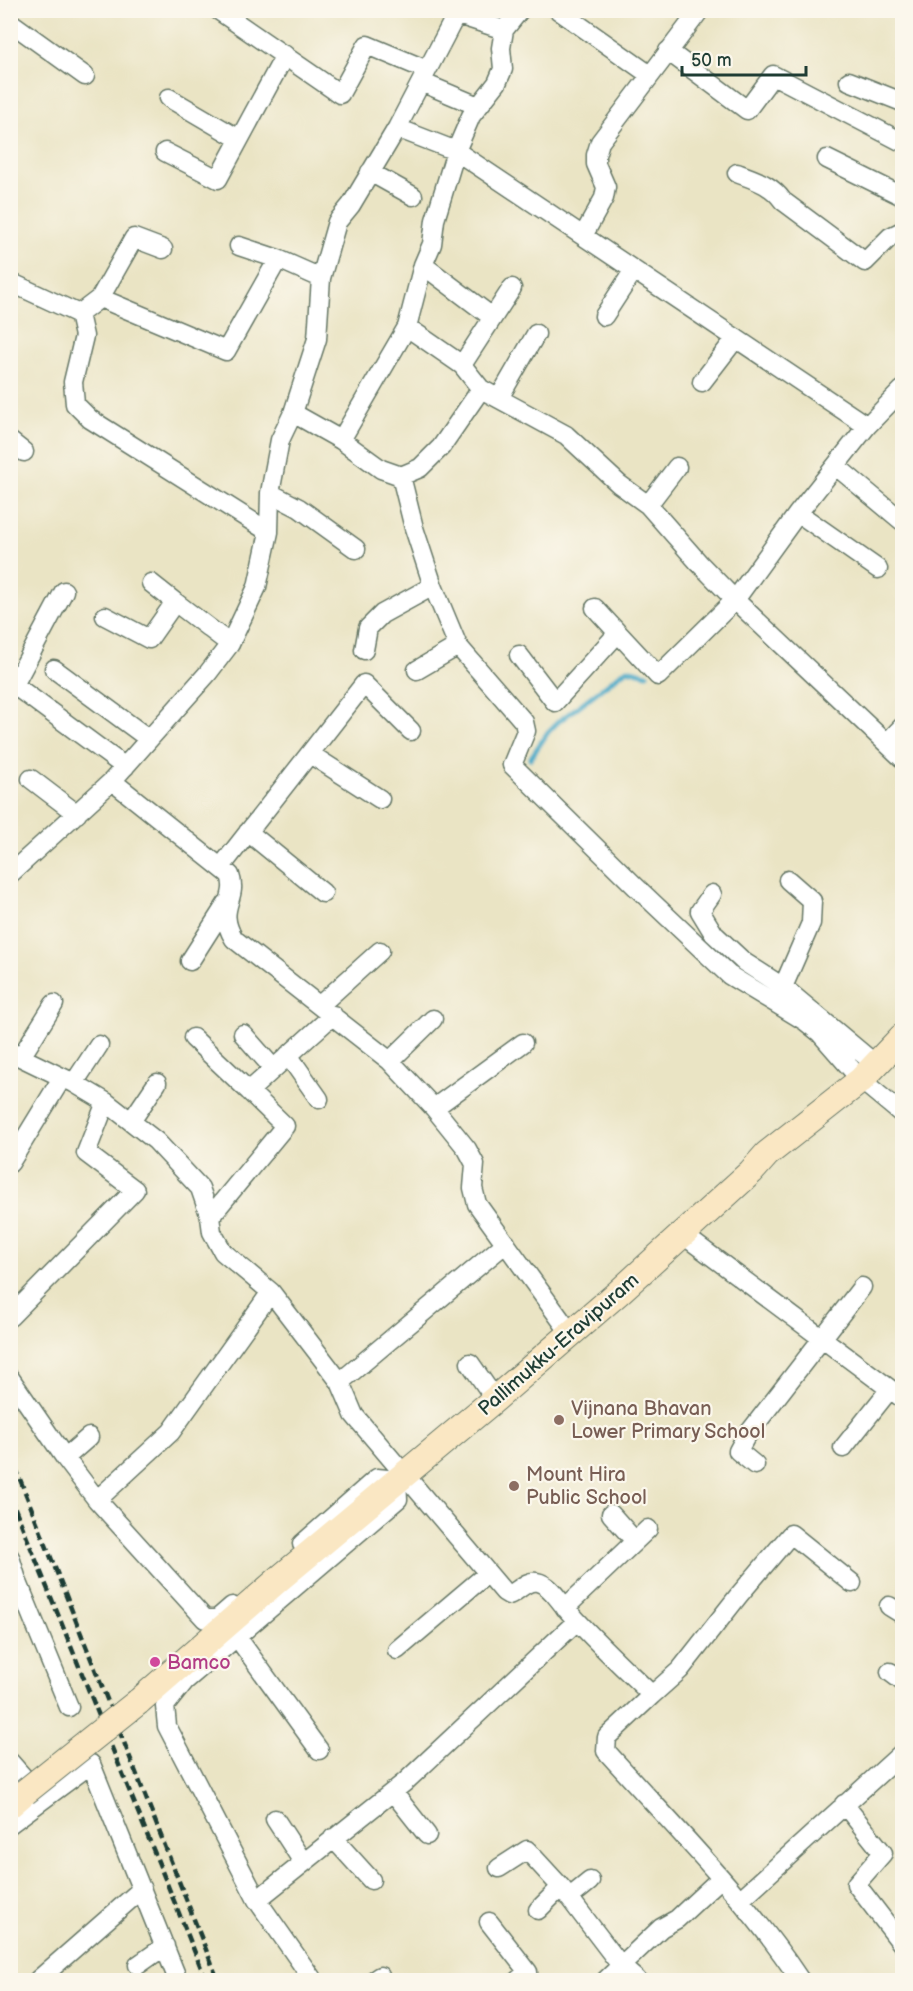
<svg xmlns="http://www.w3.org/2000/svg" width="913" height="1991" viewBox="0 0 913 1991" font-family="'Balsamiq Sans',sans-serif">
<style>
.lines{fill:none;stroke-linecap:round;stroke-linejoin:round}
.stream{stroke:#47a9c7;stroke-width:5}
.street-casing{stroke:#676;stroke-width:21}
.secondary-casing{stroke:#676;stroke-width:28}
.street{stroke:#fff;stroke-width:18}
.secondary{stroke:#fae7c3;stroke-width:26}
.rail{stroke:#1f3d34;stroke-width:4.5;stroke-dasharray:9 4.5;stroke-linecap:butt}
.secondary-bridge-casing{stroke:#676;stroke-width:28;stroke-linecap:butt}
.secondary-bridge{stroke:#fae7c3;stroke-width:26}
.education-dot{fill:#8d6e63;stroke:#fbf7ec;stroke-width:2}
.hotel-dot{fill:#d1479c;stroke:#fbf7ec;stroke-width:2}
.labels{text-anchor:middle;stroke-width:4.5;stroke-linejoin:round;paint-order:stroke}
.street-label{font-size:20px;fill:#1f3d34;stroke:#fbf7ec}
.education-label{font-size:20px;fill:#785e54;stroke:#fbf7ec;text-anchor:start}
.hotel-label{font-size:20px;fill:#b23c85;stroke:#fbf7ec;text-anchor:start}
</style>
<rect width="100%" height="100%" fill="#fbf7ec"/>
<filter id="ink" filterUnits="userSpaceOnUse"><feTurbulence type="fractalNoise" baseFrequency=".0167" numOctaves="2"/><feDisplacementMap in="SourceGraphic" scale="12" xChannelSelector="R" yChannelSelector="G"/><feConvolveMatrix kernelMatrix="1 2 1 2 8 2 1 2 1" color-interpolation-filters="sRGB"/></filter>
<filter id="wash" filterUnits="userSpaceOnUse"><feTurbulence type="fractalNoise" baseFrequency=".008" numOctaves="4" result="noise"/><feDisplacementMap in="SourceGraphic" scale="24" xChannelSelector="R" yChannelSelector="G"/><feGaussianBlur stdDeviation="1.35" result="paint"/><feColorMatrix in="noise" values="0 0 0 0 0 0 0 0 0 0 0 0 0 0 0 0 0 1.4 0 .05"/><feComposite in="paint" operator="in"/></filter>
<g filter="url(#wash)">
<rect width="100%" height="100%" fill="#eae4c4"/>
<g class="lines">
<!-- stream -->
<path class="stream" d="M530 759 548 732 558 722 627 669 647 674"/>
</g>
</g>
<g filter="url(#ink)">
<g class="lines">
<!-- street casing -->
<g class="street-casing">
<path id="street" d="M218 10 340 94 367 45 427 70
M558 10 650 75
M446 11 504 30
M10 22 85 76
M668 51 747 110 773 75 902 142
M849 81 902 102
M421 82 478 106
M169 98 239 139
M397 128 456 151 867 426
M165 152 218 179 285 55
M827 159 902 196
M370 172 413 196
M737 173C755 180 771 184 783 201L865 262 890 237 900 232
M583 236 604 198 606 187 596 164V155L600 142 700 10
M239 246 278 259
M423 265 492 317
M10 282 79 314 84 336 73 382 75 404 90 419 269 532 270 493 280 440 293 413 341 440 381 469 401 476 420 468 441 447 481 389 566 435 619 484 648 505 699 563 735 600 902 758
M100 298 134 238 163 249
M79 314 100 298 226 351 278 259 321 278
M604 316 634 270
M407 327 462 365 481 389
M462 365 512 288
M702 382 736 338
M499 398 536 334
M293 413 317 339 321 278 337 222 351 205 397 128 456 15
M341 440 407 327 423 265 432 244 435 220 456 151 471 116 497 83 503 69 501 48 504 30 520 10
M10 441 24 452
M836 466 902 521
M401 476 414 528 433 586 458 646 524 722 526 731 512 765 635 886 729 975 805 1021 820 1033 861 1080 902 1114
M270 493 299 508 356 549
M648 505 677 467
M798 513 878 569
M151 583 175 602
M64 591 14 685 125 767
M595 608 618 633
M105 616 149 639 175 602 230 644
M364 650 368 628 382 614 433 586
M519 655 555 702 618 633 658 676 735 600 798 513 867 426 902 390
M54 669 149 739
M417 670 458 646
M887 743 902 727
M310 754 380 799
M31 779 77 814
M112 781 230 875C239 900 215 907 234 939L390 1061 434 1108 467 1149 475 1164 473 1188 477 1204 571 1334
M248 832 323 893
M221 867 364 684 411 731
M10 874 112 781 208 673 230 644 257 587 269 532
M788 880 812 901 811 923 783 987 875 1064
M712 894 700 911 714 934 744 962 783 987
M190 961 227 903
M320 1005 380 951
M243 1034 273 1068
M193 1038 249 1091 333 1015
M10 1052 74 1083 106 1102 156 1141 200 1188 210 1217 212 1232 223 1252 271 1292 340 1382 354 1415 504 1592 509 1595C519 1591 526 1580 537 1582 549 1584 557 1598 564 1606 591 1638 622 1666 652 1695L607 1737 606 1751C673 1826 745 1897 800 1980
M288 1055 319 1099
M21 1057 54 1004
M390 1061 433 1019
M74 1083 99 1045
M434 1108 523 1043
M132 1120 157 1083
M10 1163 62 1078
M210 1217 285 1126 249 1091
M682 1234 902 1398
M10 1317 135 1190 86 1153 106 1102
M470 1363 495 1399
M10 1378 65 1458 89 1437
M340 1382 506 1243
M843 1448 890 1389
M65 1458 97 1500 171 1432 271 1292
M755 1465 738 1451 745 1438 862 1287
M97 1500 205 1619H217L232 1606
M611 1514 635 1541
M302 1544 377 1478 397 1480 398 1499 185 1681 165 1706 167 1726 257 1900 313 1980
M10 1557 17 1580 69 1707
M889 1606 902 1614
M565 1608 648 1529
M237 1637 319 1750
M397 1650 488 1573
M890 1672 902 1681
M652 1695 680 1670 739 1595 791 1534 852 1583
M10 1762 39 1795
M393 1792 427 1835
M844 1804 883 1853 856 1884 902 1944
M275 1819 303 1862
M10 1824 91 1764 178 1980
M333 1838 371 1880
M499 1868 527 1850 561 1887 622 1967 637 1980
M569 1898 590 1881
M741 1899 902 1753
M257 1900 405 1782 577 1621
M538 1910 561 1887
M489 1922 528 1972 518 1980
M138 1965 165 1946
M38 1980 142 1889
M374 1980 380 1976
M606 1980 661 1928 677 1919 721 1878"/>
</g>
<!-- secondary casing -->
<g class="secondary-casing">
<path id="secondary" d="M138 1702 279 1579 495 1399 618 1293 751 1172 767 1154 861 1080 902 1037
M10 1805 25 1792"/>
</g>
<!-- street -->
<use href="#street" class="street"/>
<!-- secondary -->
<use href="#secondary" class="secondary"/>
<!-- rail -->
<path class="rail" d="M10 1454 218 1980
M10 1496 206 1980"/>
<!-- secondary-bridge casing -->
<g class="secondary-bridge-casing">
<path id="secondary-bridge" d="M25 1792 138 1702"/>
</g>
<!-- secondary-bridge -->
<use href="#secondary-bridge" class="secondary-bridge"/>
</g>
</g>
<!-- markers -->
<g class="education-dot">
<circle cx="559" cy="1420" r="6"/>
<circle cx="514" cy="1486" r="6"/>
</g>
<circle class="hotel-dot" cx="155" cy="1662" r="6"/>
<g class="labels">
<!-- street labels -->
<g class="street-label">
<text transform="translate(558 1344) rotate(-41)" y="7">Pallimukku-Eravipuram</text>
</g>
<!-- education labels -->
<g class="education-label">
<text x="571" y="1415">Vijnana Bhavan<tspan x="571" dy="23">Lower Primary School</tspan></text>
<text x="526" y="1481">Mount Hira<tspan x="526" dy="23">Public School</tspan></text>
</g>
<!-- hotel labels -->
<g class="hotel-label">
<text x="167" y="1669">Bamco</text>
</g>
</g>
<!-- margin -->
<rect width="913" height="1991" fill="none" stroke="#fbf7ec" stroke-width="36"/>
<!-- scale -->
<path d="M682 66v9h124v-9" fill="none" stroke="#1f3d34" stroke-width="3"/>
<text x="691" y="66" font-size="18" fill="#1f3d34" stroke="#fbf7ec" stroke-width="4.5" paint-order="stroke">50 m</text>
</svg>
